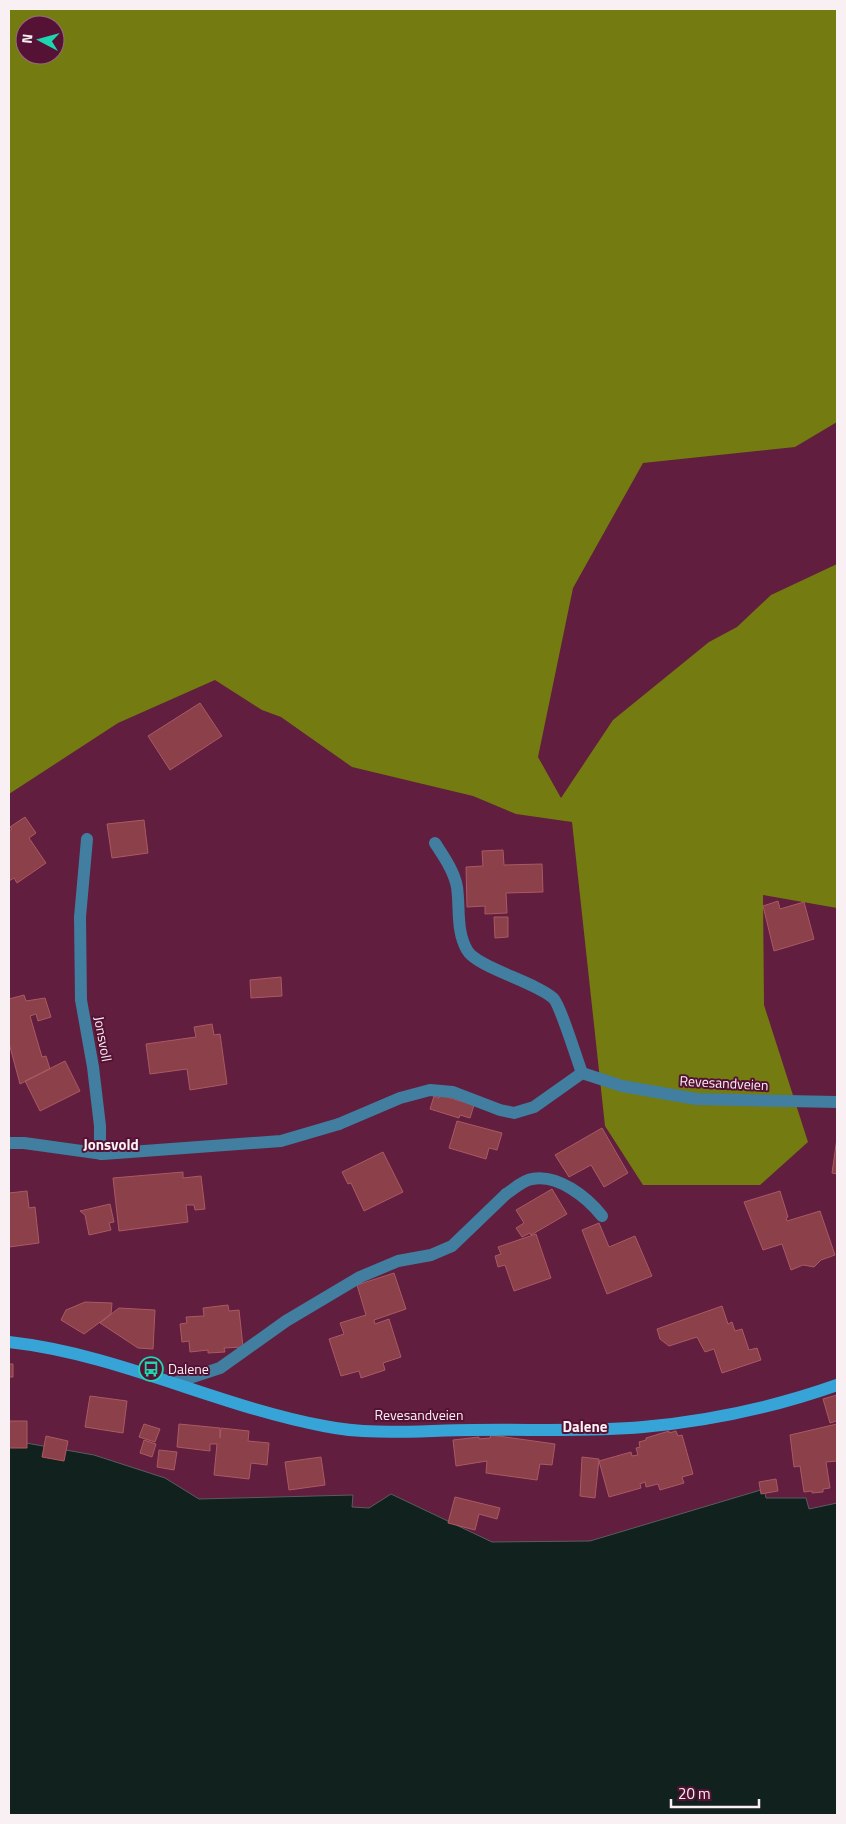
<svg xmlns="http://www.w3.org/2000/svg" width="846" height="1824" viewBox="0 0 846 1824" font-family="'Titillium Web',sans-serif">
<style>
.forest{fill:#747b10;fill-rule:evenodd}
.water{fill:#11211d;stroke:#575f5d}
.building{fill:#8c404a;stroke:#a95a63}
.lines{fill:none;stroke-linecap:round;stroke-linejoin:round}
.lane{stroke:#417e9f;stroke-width:12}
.street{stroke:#417e9f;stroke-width:12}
.secondary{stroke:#37a4d8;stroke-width:12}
.labels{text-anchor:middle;stroke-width:4;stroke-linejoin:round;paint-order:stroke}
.street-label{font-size:14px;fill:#f9f0f3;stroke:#551234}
.poi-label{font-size:14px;fill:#f9f0f3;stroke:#551234;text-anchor:start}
.neighbourhood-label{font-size:15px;font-weight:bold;fill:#f9f0f3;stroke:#551234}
</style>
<rect width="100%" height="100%" fill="#611e3e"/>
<!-- forest -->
<path class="forest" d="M9 9H837V422L795 447 643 463 573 588 538 757 561 798 613 720 709 642 737 627 771 595 837 564V908L763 895 764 1005 808 1142 760 1185H643L605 1126 572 822 516 814 473 796 352 767 281 717 262 710 215 680 118 723 9 794ZM25 25H55V55H25Z"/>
<!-- water -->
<path class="water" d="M9 1440 94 1455 165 1478 199 1499 353 1495 352 1507 369 1508 391 1494 492 1542 590 1541 764 1489 766 1498H806L809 1509 837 1503V1815H9Z"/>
<!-- building -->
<path class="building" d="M200 703 222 736 170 770 148 736Z
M25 817 36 833 29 838 46 863 17 883 14 878 9 881V831L12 829 10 827Z
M144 820 148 853 112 858 107 824Z
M503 850 504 865 542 864 543 892 506 893 507 913 485 914V906L467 907 466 867 483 866 482 851Z
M778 901 780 909 804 902 814 939 774 951 763 906Z
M494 917H508V937L495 938Z
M281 977 282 996 251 998 250 980Z
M24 995 26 1001 45 998 51 1017 38 1021 36 1014 30 1016 42 1057 46 1056 50 1069 20 1084 9 1043V999Z
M212 1024 214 1035 220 1034 227 1084 190 1090 187 1069 150 1074 146 1044 196 1037 194 1027Z
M65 1061 80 1091 40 1111 25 1081Z
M440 1095 474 1105 470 1118 460 1115 459 1118 430 1109 434 1096 439 1098Z
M457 1121 502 1133 497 1150 489 1148 486 1159 449 1148Z
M602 1128 628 1173 604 1187 591 1165 569 1177 555 1155Z
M837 1138V1174L832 1173Z
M383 1152 403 1192 364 1211 351 1183 348 1184 342 1172Z
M183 1172V1178L201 1176 205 1209 195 1210 194 1205H186L188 1222 119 1231 113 1178Z
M552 1189 567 1214 531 1235 530 1233 522 1237 516 1228 524 1223 516 1210Z
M27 1191 29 1208 35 1207 39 1243 9 1247V1193Z
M780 1191 788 1217 786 1218 787 1221 820 1211 835 1255 821 1260 814 1267 803 1265 791 1270 782 1244 763 1250 744 1202Z
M110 1204 114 1222 109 1223 111 1230 89 1235 85 1215 80 1211Z
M599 1223 609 1247 635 1236 652 1276 607 1294 582 1230Z
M536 1234 551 1278 514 1291 505 1265 498 1267 495 1256 501 1254 498 1247Z
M394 1273 406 1309 374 1320 375 1324 389 1319 401 1357 383 1363 385 1370 361 1378 359 1371 341 1376 329 1339 344 1334 340 1323 366 1315 357 1285Z
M85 1302 112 1303 111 1314 84 1334 61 1320 66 1310Z
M228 1305 229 1311 239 1310 243 1347 224 1348 225 1352 208 1353V1350L190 1352 189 1341 182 1342 180 1324 187 1323 186 1317 204 1316 203 1308Z
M722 1306 728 1324 732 1322 735 1331 742 1329 749 1350 757 1348 761 1360 722 1373 714 1349 705 1352 697 1337 669 1346 660 1339 657 1329Z
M119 1308 155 1310 153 1349 138 1348 100 1323Z
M9 1364H13V1377H9Z
M837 1395V1421L830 1423 823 1399Z
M90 1396 127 1401 123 1433 85 1427Z
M9 1421H27V1448H9Z
M144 1424 160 1429 155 1442 139 1437Z
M179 1424 220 1428V1438L221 1428 249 1431 248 1441 269 1443 267 1465 251 1463 249 1479 214 1475 217 1444H210V1451L177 1447Z
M837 1424V1461L826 1462 830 1488 823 1489V1492L812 1493V1491L804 1492 800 1466 794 1467 790 1435Z
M669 1431V1433L676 1431 678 1436 682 1435 693 1474 682 1477 684 1483 660 1490 658 1484 646 1487 645 1482 640 1484 641 1488 609 1497 599 1461 631 1452 632 1456 638 1455 636 1448 640 1447 639 1442 646 1440V1438Z
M491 1435 555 1444 552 1465 540 1464 537 1480 486 1473 487 1461 456 1466 453 1440 479 1437V1439L490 1438Z
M46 1436 68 1441 64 1461 42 1457Z
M144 1440 156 1444 152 1457 140 1453Z
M159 1450 177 1452 174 1470 157 1467Z
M321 1457 325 1485 289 1490 285 1462Z
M582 1457 599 1459 595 1498 580 1496Z
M776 1479 778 1491 761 1494 759 1482Z
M455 1497 500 1508 497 1519 479 1514 475 1530 448 1523Z"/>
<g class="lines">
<!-- lane -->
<path class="lane" d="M339 1124 400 1098 430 1090 453 1092 500 1110 514 1113 534 1107 582 1073C577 1060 560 1004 553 998 535 982 476 967 467 950 456 931 460 908 457 887 454 871 444 857 435 843
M506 1194C514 1189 523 1180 532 1179 558 1174 587 1197 602 1216"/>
<!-- street -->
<path class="street" d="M87 839 80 917 81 1000 93 1067 100 1126V1154
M582 1073 622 1086 696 1099 837 1102
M9 1143H24L103 1154 281 1141 339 1124
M174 1383 220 1368 286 1321 360 1277 398 1261 431 1255 452 1246 506 1194"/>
<!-- secondary -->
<path class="secondary" d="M9 1342C118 1354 217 1406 324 1426 372 1436 424 1430 473 1430 529 1429 587 1432 643 1427 708 1421 775 1407 837 1385"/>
</g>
<!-- icons -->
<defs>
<g id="bus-ring" transform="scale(1.25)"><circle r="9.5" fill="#551234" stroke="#1fd5b0" stroke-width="1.5"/><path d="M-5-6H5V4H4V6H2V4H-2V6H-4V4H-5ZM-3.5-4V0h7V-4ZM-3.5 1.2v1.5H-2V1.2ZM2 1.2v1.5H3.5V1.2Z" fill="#1fd5b0"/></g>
</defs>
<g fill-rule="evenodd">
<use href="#bus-ring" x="151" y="1369"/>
</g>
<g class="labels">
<!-- street labels -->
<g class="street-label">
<text transform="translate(103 1039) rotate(80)" y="5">Jonsvoll</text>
<text transform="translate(724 1083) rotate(3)" y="5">Revesandveien</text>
<text x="419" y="1420">Revesandveien</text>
</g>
<!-- poi labels -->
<g class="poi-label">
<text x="168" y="1374">Dalene</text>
</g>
<!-- neighbourhood labels -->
<g class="neighbourhood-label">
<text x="111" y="1150">Jonsvold</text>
<text x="585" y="1432">Dalene</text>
</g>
</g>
<!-- border -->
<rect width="846" height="1824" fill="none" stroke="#f9f0f3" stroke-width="20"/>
<!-- north arrow -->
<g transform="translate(40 40) rotate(276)"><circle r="24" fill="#551234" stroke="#976b80"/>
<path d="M0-4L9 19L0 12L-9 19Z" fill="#1fd5b0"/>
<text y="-8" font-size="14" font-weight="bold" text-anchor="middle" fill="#f9f0f3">N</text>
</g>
<!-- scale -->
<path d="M671 1799v8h88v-8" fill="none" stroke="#f9f0f3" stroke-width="2.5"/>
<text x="678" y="1799" font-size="15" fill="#f9f0f3" stroke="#551234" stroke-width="4" paint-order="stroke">20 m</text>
</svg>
